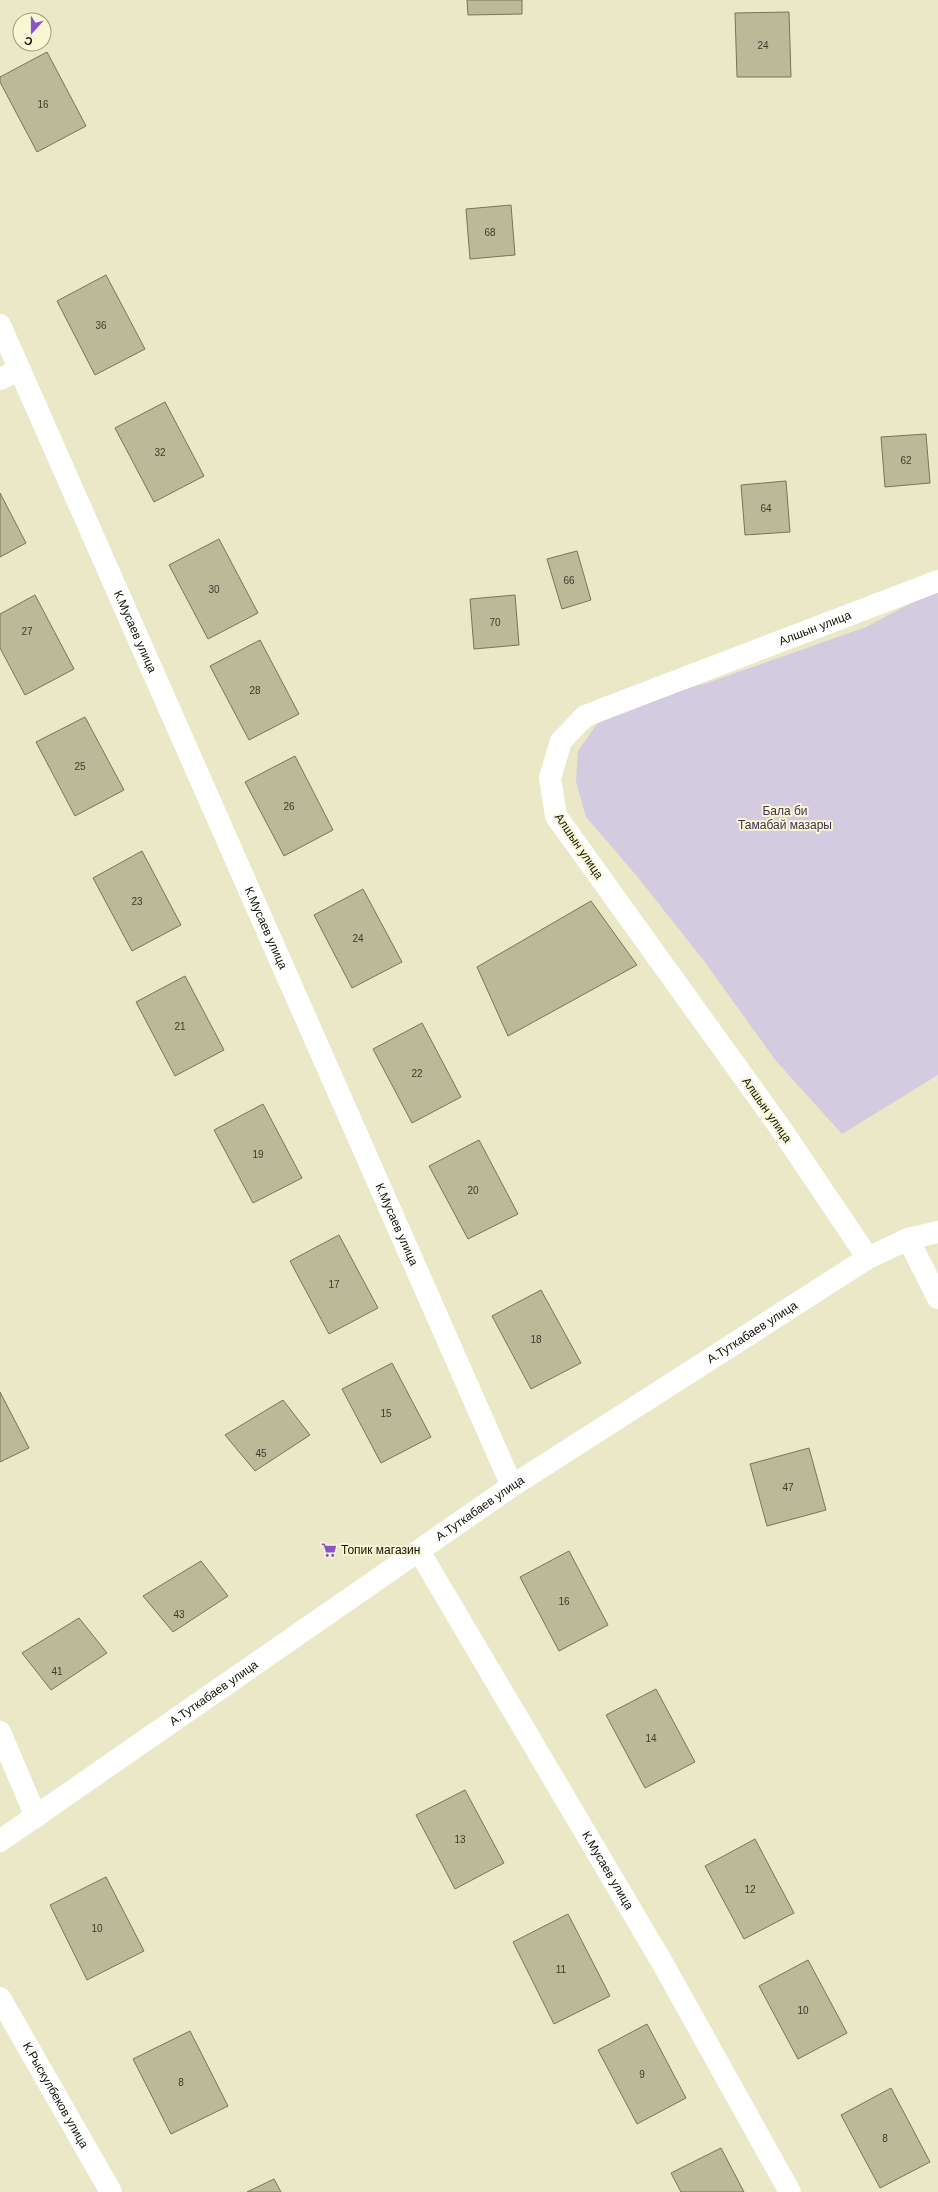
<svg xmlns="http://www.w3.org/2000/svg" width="938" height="2192" viewBox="0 0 938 2192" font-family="Helvetica,sans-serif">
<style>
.green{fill:#d3cce0}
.building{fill:#bbb998;stroke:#777556}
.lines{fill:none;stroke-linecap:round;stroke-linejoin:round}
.minor{stroke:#fff;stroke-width:22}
.labels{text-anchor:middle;stroke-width:4;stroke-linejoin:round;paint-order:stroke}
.number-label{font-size:10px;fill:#3c3a2a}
.street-label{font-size:12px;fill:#111005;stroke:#f8f6d3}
.park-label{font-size:12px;fill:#413058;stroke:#f8f6d3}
.poi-label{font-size:12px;fill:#111005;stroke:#f8f6d3;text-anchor:start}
</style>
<rect width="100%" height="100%" fill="#eae8c6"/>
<!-- green -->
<path class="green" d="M938 589V1075L842 1134 776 1061 704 961 636 875 586 817 576 782 578 751 597 724 628 705 707 683 866 627Z"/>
<!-- building -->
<path class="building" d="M467 0H522V14L468 15Z
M789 12 791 77H737L735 13Z
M47 52 86 126 37 152 0 82V77Z
M511 205 515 255 470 259 466 209Z
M106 275 145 349 95 375 57 301Z
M165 402 204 476 154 502 115 428Z
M926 434 930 483 885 487 881 437Z
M786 481 790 532 745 535 741 485Z
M0 493 26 543 0 557Z
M219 539 258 613 208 639 169 565Z
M577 551 591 600 562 609 547 559Z
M35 595 74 669 25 695 0 648V614Z
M515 595 519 645 474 649 470 599Z
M260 640 299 714 249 740 210 666Z
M85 717 124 790 75 816 36 742Z
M295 756 333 830 284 856 245 782Z
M142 851 181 925 132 951 93 878Z
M363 889 402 962 352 988 314 915Z
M591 901 637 965 508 1036 477 967Z
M185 976 224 1050 175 1076 136 1002Z
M422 1023 461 1097 412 1123 373 1049Z
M263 1104 302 1178 253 1203 214 1130Z
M479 1140 518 1214 468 1239 429 1166Z
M339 1235 378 1308 329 1334 290 1261Z
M541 1290 581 1363 531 1389 492 1316Z
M392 1363 431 1437 381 1463 342 1389Z
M0 1392 29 1448 0 1462Z
M283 1400 310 1435 255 1471 225 1435Z
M809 1448 826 1510 767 1526 750 1464Z
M569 1551 608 1625 559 1651 520 1577Z
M201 1561 228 1596 173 1632 143 1596Z
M79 1618 107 1653 51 1690 22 1653Z
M656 1689 695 1762 645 1788 606 1715Z
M465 1790 504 1863 455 1889 416 1815Z
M755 1839 794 1913 744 1939 705 1866Z
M106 1877 144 1951 87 1980 50 1905Z
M568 1914 610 1996 554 2024 513 1942Z
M808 1960 847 2033 798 2059 759 1986Z
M647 2024 686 2098 637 2124 598 2050Z
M190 2031 228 2106 171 2134 133 2059Z
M891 2088 930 2162 880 2188 841 2115Z
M721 2148 744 2192H681L671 2173Z
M274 2179 281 2192H247Z"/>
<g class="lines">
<!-- minor -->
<g class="minor">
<path id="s1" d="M0 325 512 1486"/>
<path d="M0 379 19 370"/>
<path d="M908 1239 938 1298"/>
<path id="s2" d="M868 1258 779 1126 556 816 550 778 561 741 585 716 938 581"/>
<path id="s3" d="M419 1551 663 1964 790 2192"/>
<path d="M0 1732 36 1817"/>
<path id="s4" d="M0 1841 512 1486 868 1258 908 1239 938 1232"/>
<path id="s5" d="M0 1998 111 2192"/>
</g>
</g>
<!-- icons -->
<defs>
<g id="supermarket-bare" transform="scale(1.2)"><path d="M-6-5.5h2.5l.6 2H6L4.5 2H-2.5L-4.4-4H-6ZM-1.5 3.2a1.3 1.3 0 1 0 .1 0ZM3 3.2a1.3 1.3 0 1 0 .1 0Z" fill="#8a53ca" stroke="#f8f6d3" stroke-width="2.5" paint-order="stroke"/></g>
</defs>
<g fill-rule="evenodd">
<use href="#supermarket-bare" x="329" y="1550"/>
</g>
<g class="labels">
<!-- number labels -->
<g class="number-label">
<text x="763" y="49">24</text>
<text x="43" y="108">16</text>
<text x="490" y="236">68</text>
<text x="101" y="329">36</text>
<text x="160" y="456">32</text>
<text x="906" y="464">62</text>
<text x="766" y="512">64</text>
<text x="569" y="584">66</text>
<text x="214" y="593">30</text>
<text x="495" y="626">70</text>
<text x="27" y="635">27</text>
<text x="255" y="694">28</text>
<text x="80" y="770">25</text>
<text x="289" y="810">26</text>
<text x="137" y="905">23</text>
<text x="358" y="942">24</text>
<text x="180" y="1030">21</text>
<text x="417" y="1077">22</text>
<text x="258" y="1158">19</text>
<text x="473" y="1194">20</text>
<text x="334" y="1288">17</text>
<text x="536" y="1343">18</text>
<text x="386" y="1417">15</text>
<text x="261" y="1457">45</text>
<text x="788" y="1491">47</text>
<text x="564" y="1605">16</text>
<text x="179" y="1618">43</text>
<text x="57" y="1675">41</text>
<text x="651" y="1742">14</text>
<text x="460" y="1843">13</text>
<text x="750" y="1893">12</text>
<text x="97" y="1932">10</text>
<text x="561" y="1973">11</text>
<text x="803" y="2014">10</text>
<text x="642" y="2078">9</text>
<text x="181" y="2086">8</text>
<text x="885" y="2142">8</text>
</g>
<!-- street labels -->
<g class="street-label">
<text dy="4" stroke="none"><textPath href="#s2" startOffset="899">Алшын улица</textPath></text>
<text dy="4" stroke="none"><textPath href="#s1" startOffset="335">К.Мусаев улица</textPath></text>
<text transform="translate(579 846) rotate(56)" y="4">Алшын улица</text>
<text dy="4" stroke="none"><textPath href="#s1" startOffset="659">К.Мусаев улица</textPath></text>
<text transform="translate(767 1110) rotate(55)" y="4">Алшын улица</text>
<text dy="4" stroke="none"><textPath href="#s1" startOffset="983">К.Мусаев улица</textPath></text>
<text dy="4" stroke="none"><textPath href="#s4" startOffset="908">А.Туткабаев улица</textPath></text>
<text dy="4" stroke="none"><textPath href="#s4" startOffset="584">А.Туткабаев улица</textPath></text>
<text dy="4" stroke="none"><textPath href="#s4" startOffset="260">А.Туткабаев улица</textPath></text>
<text dy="4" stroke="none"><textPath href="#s3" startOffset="371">К.Мусаев улица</textPath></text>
<text dy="4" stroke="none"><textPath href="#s5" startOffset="112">К.Рыскулбеков улица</textPath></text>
</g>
<!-- park labels -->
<g class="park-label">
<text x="785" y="815">Бала би<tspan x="785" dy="14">Тамабай мазары</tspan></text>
</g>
<!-- poi labels -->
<g class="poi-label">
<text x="341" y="1554">Топик магазин</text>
</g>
</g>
<!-- north arrow -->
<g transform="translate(32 32) rotate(201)"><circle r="19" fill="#f8f6d3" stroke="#9c9a81"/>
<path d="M0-3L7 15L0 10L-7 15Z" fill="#8a53ca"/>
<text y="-6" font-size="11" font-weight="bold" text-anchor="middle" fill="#111005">С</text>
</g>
</svg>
